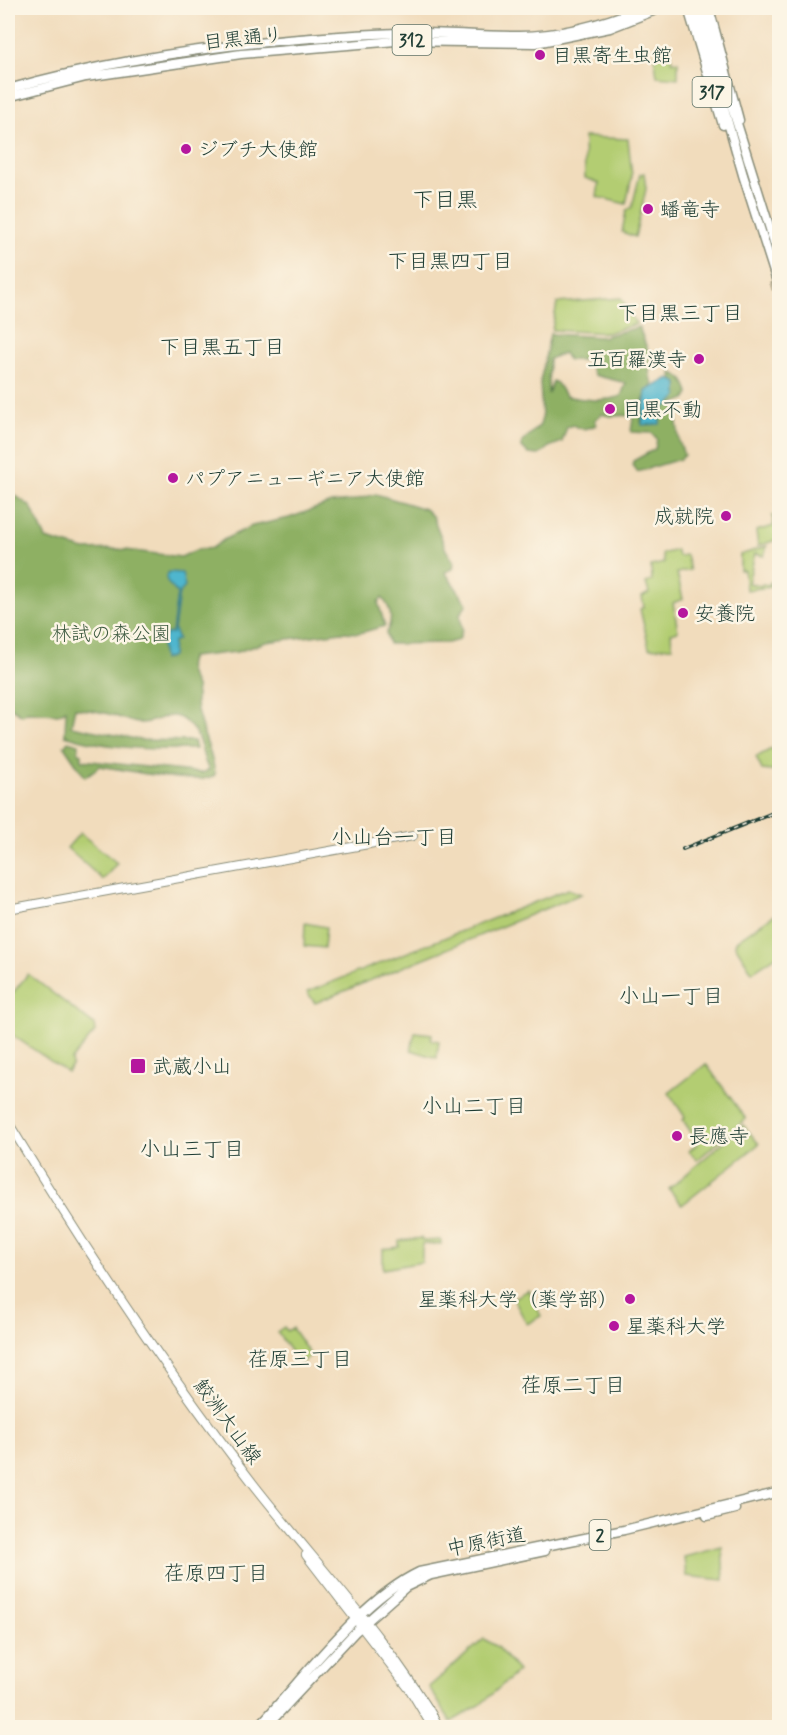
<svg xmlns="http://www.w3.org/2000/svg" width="787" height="1735" viewBox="0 0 787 1735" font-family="Mynerve,'Klee One',sans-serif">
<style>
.green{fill:#b3cd72;stroke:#698553;stroke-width:1.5}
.forest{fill:#8eb064;stroke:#56764c;stroke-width:1.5;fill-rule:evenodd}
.water{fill:#4fb6ce;stroke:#377a81;stroke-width:1.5}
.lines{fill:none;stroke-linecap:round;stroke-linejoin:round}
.highway-tunnel{stroke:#c7bca1;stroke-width:9;stroke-dasharray:9 4.5;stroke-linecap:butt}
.secondary-casing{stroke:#888c78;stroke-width:10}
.primary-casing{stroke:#888c78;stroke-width:11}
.secondary{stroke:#fff;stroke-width:8}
.primary{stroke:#fff;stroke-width:8}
.rail-casing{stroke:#1f3d34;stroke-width:4}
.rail{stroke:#fcf5e5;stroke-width:1.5;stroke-dasharray:4.5;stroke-linecap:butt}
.poi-dot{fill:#b5179e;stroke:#fcf5e5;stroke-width:2}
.labels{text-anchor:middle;stroke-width:5;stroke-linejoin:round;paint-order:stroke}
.shield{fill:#fcf5e5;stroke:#617469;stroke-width:1.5}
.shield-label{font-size:18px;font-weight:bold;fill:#1f3d34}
.street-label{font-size:20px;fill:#1f3d34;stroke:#fcf5e5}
.poi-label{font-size:20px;fill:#1f3d34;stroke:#fcf5e5;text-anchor:start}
.park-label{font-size:20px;fill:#3d5a40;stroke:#fcf5e5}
.neighbourhood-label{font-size:21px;fill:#1f3d34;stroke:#fcf5e5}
.quarter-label{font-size:22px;fill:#1f3d34;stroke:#fcf5e5}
</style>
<rect width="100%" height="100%" fill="#fcf5e5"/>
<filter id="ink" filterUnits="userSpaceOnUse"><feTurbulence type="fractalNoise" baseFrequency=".0167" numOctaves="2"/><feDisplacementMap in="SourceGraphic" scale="12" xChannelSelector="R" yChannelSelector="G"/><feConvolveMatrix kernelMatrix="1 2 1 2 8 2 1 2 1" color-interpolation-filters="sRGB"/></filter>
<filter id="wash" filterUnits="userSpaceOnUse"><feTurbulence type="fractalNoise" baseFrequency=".008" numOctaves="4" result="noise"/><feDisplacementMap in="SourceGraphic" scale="24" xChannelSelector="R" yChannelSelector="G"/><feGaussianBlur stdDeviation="1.35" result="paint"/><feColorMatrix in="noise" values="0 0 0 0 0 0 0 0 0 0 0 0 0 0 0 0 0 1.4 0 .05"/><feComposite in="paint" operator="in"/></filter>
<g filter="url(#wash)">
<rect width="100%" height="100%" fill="#f1dcbc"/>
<!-- green -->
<path class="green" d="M670 47 672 61 678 62V78L657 76 654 55Z
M584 137 628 139 632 176 626 204 597 197 599 183 585 178Z
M644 173 646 189 635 237 622 232 626 211 632 207 640 174Z
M621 298 636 324 607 333 552 330 557 303Z
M779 515V539L758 546 756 531 774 526 772 516Z
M767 546 764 556 755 554 748 583 761 586 762 584 769 585 770 582 779 586 746 590 744 570H740V555Z
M676 550 678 556 686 555 690 570 677 573 683 599 673 603 678 631 671 633 672 647 649 648 640 609 644 607 642 597 649 593 646 583 652 581 651 566 664 563 662 554Z
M779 745V772L762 770 756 757Z
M80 833 117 863 103 880 67 848Z
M568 889 581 894 315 1003 307 992Z
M774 915 779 918V954L752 972 735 945 736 941Z
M305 923 326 927 324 948 304 946Z
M28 974 94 1025 95 1032 71 1060 72 1066 67 1072 8 1032V999Z
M415 1032 432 1034 431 1040 439 1041 437 1058 411 1050Z
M706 1064 746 1119 697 1160 689 1151 698 1143 683 1120 685 1117 669 1093Z
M743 1125 759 1144 682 1205 669 1189Z
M421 1238 422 1241 441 1240V1244H422V1262L383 1269V1249L399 1247V1241Z
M528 1290 541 1316 527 1324 513 1298Z
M284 1327 287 1331 292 1328 311 1356 299 1364 277 1332Z
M722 1547 724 1580 686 1576 684 1557Z
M484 1639 497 1647 518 1671 480 1705 451 1722 429 1687Z"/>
<!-- forest -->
<path class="forest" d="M639 327 648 351 650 378 653 383 643 401 641 422 644 423 645 407 673 383 672 373C682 376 687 384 689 394L686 399 675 403 679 441 684 455 680 459 637 472 632 465 633 461 655 449 657 439 652 433 631 432 633 417C623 413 613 419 602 414L595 420 596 425C587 429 581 431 573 425L567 427 562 442 549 447 539 455 529 454 522 447V442L540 425 542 418 540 382 550 334 602 337ZM564 353 568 360H588L594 375 626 383 621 396C601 403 585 399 565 396L557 383 553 381 548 394 549 359Z
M8 493 16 496 31 507 46 539 85 550 118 549 181 557 196 550 212 548 225 539 252 526 289 518 331 503 351 501 376 494 425 509 433 517 446 550 454 562 453 569 445 572 467 604 460 614 462 630 459 640 448 643 389 644 386 633C393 621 392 608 382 598L378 602 385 626 360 633 342 632 266 642 237 652 191 657C184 669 193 679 197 689 190 711 214 751 215 775 202 787 121 769 100 766L85 777 64 746 68 741 79 744 78 752 82 754V760L202 773 209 770C201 757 203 743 194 731 173 702 160 724 139 723 131 723 120 717 112 715 100 711 87 710 75 708L71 726 141 740 194 741 196 749C151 750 108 749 65 735L66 710 58 714 26 712 22 715 8 706Z"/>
<!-- water -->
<path class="water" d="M669 378 678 383V396L669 405 660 410V424L642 425 646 391Z
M169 572 182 573 185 587 179 593 174 630 178 640 173 641 172 656 163 660 161 642 166 634 172 633 177 593 167 582 166 576Z"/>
</g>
<g filter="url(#ink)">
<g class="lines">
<!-- highway-tunnel -->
<path class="highway-tunnel" d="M773 281 780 302"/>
<!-- secondary casing -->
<g class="secondary-casing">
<path id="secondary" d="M8 909 413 836
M8 1122C83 1246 166 1371 255 1486 317 1565 389 1640 440 1728
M306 1555 410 1690 433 1728"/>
</g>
<!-- primary casing -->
<g class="primary-casing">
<path id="primary" d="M688 8 723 125
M695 8 743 175 780 291
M701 8 780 261
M709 8 739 120
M8 89C132 54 268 38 397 33 438 31 479 37 519 36 560 36 605 23 642 8
M8 97 86 77 241 54 396 41 536 43 610 28 661 8
M707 1516 735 1509
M257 1728C303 1679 360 1600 419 1572L624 1530 780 1492
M265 1728 355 1632 406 1587 431 1575 545 1551"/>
</g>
<!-- secondary -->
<use href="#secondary" class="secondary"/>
<!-- primary -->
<use href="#primary" class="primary"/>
<!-- rail casing -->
<g class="rail-casing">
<path id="rail" d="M683 849 780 810"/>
</g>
<!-- rail -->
<use href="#rail" class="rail"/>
</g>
</g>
<!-- markers -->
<g class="poi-dot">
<circle cx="540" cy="55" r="6"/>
<circle cx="186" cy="149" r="6"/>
<circle cx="648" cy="209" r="6"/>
<circle cx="699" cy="359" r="6"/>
<circle cx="610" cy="409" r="6"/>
<circle cx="173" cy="478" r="6"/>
<circle cx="726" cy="516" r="6"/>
<circle cx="683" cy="613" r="6"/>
<rect x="130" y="1058" width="16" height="16" rx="3"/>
<circle cx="677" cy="1136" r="6"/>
<circle cx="630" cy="1299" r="6"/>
<circle cx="614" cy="1326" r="6"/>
</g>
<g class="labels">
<!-- shield labels -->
<g class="shield">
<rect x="392.5" y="25" width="39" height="30" rx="4.5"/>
<rect x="692.5" y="77" width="39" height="30" rx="4.5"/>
<rect x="589.5" y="1520" width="21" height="30" rx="4.5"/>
</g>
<g class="shield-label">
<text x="412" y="46">312</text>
<text x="712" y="98">317</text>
<text x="600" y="1541">2</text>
</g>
<!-- street labels -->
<g class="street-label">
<text transform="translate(243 38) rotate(-6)" y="7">目黒通り</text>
<text transform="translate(228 1421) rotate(54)" y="7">鮫洲大山線</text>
<text transform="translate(486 1541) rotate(-11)" y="7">中原街道</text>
</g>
<!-- poi labels -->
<g class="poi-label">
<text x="552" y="62">目黒寄生虫館</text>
<text x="198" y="156">ジブチ大使館</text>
<text x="660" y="216">蟠竜寺</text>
<text x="687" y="366" text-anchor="end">五百羅漢寺</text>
<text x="622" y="416">目黒不動</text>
<text x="185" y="485">パプアニューギニア大使館</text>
<text x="714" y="523" text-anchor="end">成就院</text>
<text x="695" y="620">安養院</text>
<text x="152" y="1073">武蔵小山</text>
<text x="689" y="1143">長應寺</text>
<text x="618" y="1306" text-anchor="end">星薬科大学（薬学部）</text>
<text x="626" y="1333">星薬科大学</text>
</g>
<!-- park labels -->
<g class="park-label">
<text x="111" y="640">林試の森公園</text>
</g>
<!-- neighbourhood labels -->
<g class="neighbourhood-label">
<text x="450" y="268">下目黒四丁目</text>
<text x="680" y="320">下目黒三丁目</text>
<text x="222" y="354">下目黒五丁目</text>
<text x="394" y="844">小山台一丁目</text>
<text x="671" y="1003">小山一丁目</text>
<text x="474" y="1113">小山二丁目</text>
<text x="192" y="1156">小山三丁目</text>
<text x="300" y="1366">荏原三丁目</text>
<text x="573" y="1392">荏原二丁目</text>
<text x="216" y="1580">荏原四丁目</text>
</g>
<!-- quarter labels -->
<g class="quarter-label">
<text x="445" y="207">下目黒</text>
</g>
</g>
<!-- margin -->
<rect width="787" height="1735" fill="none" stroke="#fcf5e5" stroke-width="30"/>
</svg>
